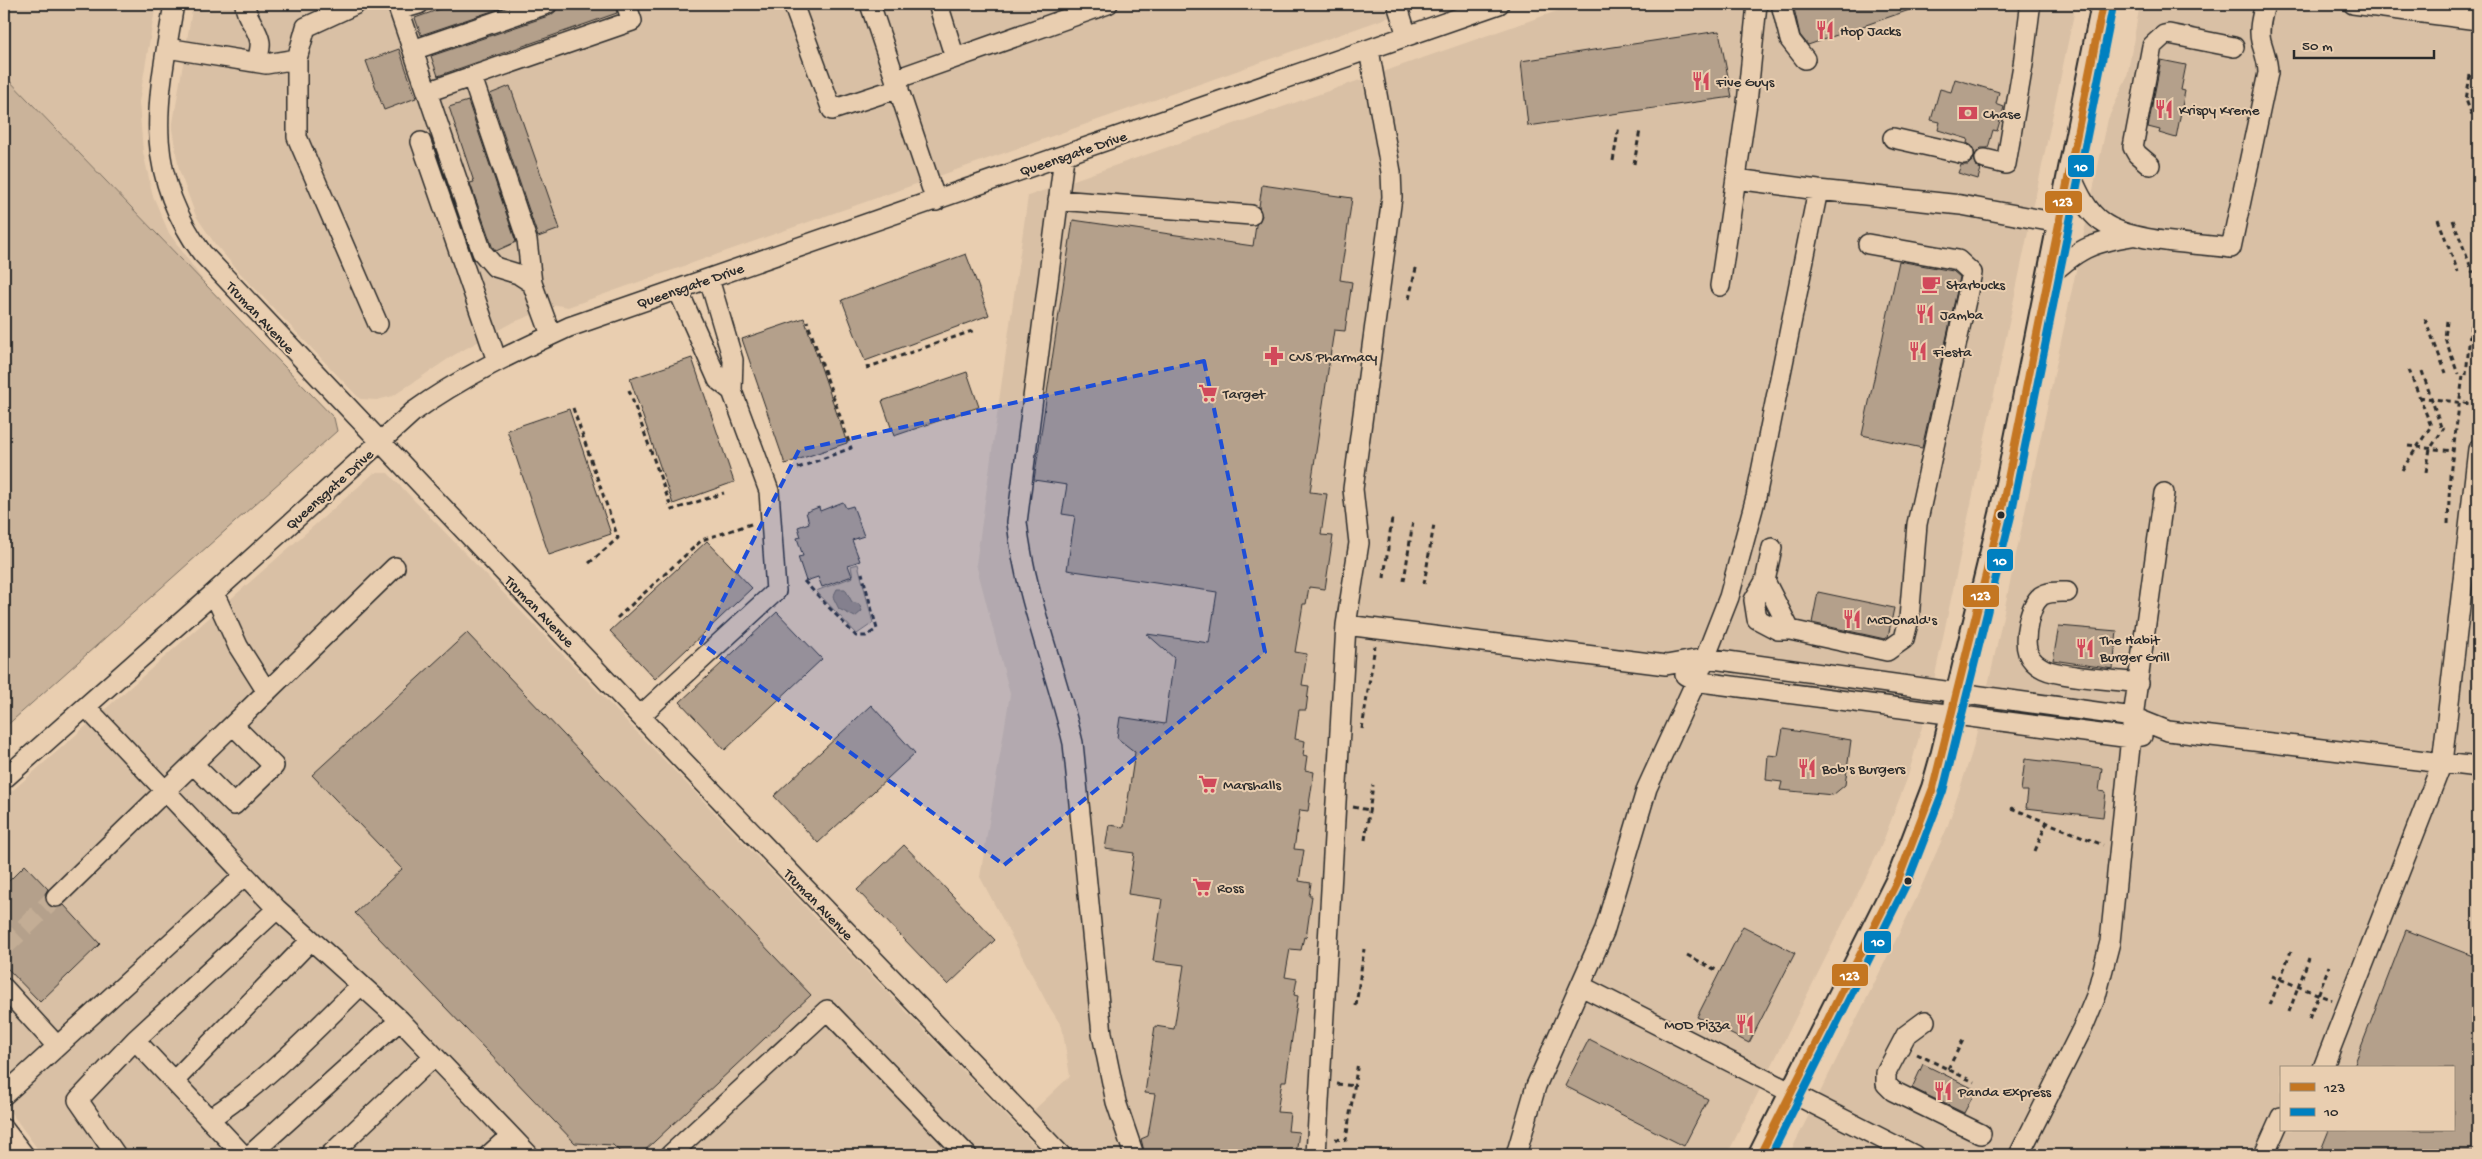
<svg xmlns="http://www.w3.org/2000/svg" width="2482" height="1159" viewBox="0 0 2482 1159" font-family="'Gochi Hand',sans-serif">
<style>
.built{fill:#d9c0a5;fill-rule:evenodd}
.green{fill:#cab39a;stroke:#7a6f62}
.water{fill:#9e8d7b;stroke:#70665b}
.building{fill:#b4a08b;stroke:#2b2b2b}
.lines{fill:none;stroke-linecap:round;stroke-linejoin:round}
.minor-tunnel{stroke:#c3ad95;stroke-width:19;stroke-dasharray:19 9;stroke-linecap:butt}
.minor-casing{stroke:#2b2b2b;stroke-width:22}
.major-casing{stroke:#2b2b2b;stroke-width:26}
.path{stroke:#2b2b2b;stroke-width:3;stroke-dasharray:5 4;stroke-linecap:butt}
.minor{stroke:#e9ceb0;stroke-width:19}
.major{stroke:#e9ceb0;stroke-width:22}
.bus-1-casing{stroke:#e9ceb0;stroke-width:11}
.bus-2-casing{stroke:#e9ceb0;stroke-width:11}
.bus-1{stroke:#c47621;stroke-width:8}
.bus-2{stroke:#0080c0;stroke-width:8}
.marked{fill:#1d4ed8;fill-opacity:0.2;stroke:#1d4ed8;stroke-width:4;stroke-dasharray:10 6;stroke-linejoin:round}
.bus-dot{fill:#2b2b2b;stroke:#e9ceb0;stroke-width:2}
.labels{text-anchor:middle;stroke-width:4;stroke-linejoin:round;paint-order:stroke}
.poi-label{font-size:15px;fill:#2b2b2b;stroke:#e9ceb0;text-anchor:start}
.street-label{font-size:15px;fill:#2b2b2b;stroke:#e9ceb0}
.line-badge{stroke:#e9ceb0;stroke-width:2}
.badge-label{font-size:14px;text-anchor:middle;font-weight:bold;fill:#fff}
</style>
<rect width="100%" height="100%" fill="#e9ceb0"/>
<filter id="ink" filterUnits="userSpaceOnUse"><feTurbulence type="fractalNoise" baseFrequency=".02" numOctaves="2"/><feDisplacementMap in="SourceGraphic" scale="10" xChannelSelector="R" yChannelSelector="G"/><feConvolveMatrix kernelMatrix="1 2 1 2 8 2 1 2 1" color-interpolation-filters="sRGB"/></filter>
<g filter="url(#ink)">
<!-- built -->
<path class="built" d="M4 4H156L139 102 143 152 153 196 169 233 206 285 4 75Z
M193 4H1426L568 307 557 305 514 322 454 355 393 396 377 400 360 399 240 273 215 244 196 216 179 170 172 129Z
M1577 4H2076L1930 699 1907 779 1880 849 1727 1155H1072L1031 1113 1070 1076 1062 1027 1047 1003 980 877 1010 694 976 564 1028 196Z
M2140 4H2478V1155H1789L1915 901 1947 828 1972 752 1992 668 2108 119 2127 77ZM2281 1068H2453V1130H2281Z
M374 473H388L1044 1155H42L4 1103V798Z"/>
<!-- green -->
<path class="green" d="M4 75 334 418 337 431 4 728Z
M858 564 873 623 857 634 816 591 853 577 851 566Z"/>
<!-- water -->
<path class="water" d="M837 589H845L852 602 859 604 862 611 855 617 839 609 833 597Z"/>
<!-- building -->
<path class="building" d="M454 4H513L421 35 415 18Z
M558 4H615L617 13 438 76 431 56 551 15 556 11Z
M1793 4H1921V6L1808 45 1800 35Z
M1719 31 1732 97 1528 126 1521 61Z
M399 49 416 98 384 110 366 61Z
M2161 60 2186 65 2181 90 2185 91 2176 138 2159 133 2160 130 2148 127Z
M1955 79 1999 92 1996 104 2004 107 1997 131 1993 130 1988 148H1981L1975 155 1972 146 1967 143 1968 139 1938 130 1940 122 1931 120 1940 89 1951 92Z
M510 86 560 229 538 237 490 94Z
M468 101 516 242 496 251 492 246 470 183 474 182 449 107Z
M1974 158 1977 167 1981 169 1978 179 1958 173 1961 165H1968Z
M1262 185 1352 198 1340 280 1352 282 1345 331 1334 330 1310 492 1327 494 1321 535 1333 536 1325 589 1309 587 1306 604H1303L1295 652 1307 654 1302 685 1309 686 1306 710H1299L1295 739 1305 741 1303 755 1307 756 1305 770 1314 772 1308 811 1300 810 1294 849 1304 850 1299 881 1311 883 1309 896H1312L1306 938 1304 937 1301 950 1290 949 1285 977 1297 979 1294 995 1298 996 1286 1081H1282L1277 1112 1290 1113 1288 1131 1299 1132 1296 1155H1145L1141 1139 1148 1136 1155 1094 1145 1093 1155 1026 1174 1029 1184 965 1153 961 1162 899 1128 894 1134 853 1105 849 1109 825 1124 827 1135 752 1117 738 1120 717 1165 724 1174 658 1147 634 1209 643 1217 592 1067 570 1075 516 1062 514 1067 485 1034 480 1073 220 1253 246 1256 225 1262 216 1259 207Z
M966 254 989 315 865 361 842 300Z
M1899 261 1953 271 1960 277 1922 448 1862 435Z
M804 318 847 443 785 464 742 339Z
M692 358 734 482 673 504 630 379Z
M967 372 979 407 894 436 882 401Z
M569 409 611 534 549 555 507 430Z
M843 502 846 508 853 506 864 536 852 540 860 561 848 565 852 576 822 587 818 577 806 581 798 557 803 556 797 538 801 537 798 527 809 523 806 512 819 507 820 511Z
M707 541 752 588 655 679 610 631Z
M1818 592 1894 608 1888 637 1885 639 1812 623Z
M777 612 822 659 725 750 680 702Z
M2059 626 2117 631 2113 669 2053 660Z
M467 633 811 995 640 1155H623L613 1145 575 1143 355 913 402 869 312 775Z
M871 705 915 753 818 843 774 796Z
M1783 729 1851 740 1845 785 1833 795 1780 790 1782 782 1766 780 1768 755 1778 756Z
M2025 759 2102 768 2099 791 2106 792 2103 817 2026 808 2028 791H2021Z
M904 845 995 940 948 985 857 890Z
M25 865 48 889 45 894 48 904 53 908 64 905 100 944 40 1002 4 965V886Z
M1743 926 1795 953 1749 1043 1697 1017Z
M2406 930 2478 958V1155H2319L2329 1130H2453V1068H2353Z
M1589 1039 1708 1099 1684 1146 1565 1086Z
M1923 1064 1976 1090 1964 1113 1912 1088Z"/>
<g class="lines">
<!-- minor-tunnel -->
<path class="minor-tunnel" d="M4 947 56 897"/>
<!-- minor casing -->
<g class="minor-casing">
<path id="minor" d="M174 4C158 99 140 168 202 253L640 716 1061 1155
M245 4C245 17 258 28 260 42 261 48 258 56 257 62
M419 4 399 10 482 252 495 267 518 274 532 283 551 335
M793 4 832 110 899 88
M870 4 936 201
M938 4 955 58
M1397 4 1407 36
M1781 4 1790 40 1805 59
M2353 4 2478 20
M167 48 266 64 297 59 306 27 356 4
M413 50 547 4
M297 59V137L378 324
M472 77 527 240 532 283
M896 79 1108 4
M427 92 632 21 626 4
M1893 138 1964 154
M421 142 497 361
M1064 157 1017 522C1025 597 1056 670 1073 743L1102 1034 1116 1102 1134 1155
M1985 159 2006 164 2023 65 2030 9
M2150 165 2137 154 2133 147 2152 46 2164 35 2169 34 2234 47
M2069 171C2077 189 2085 210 2102 222 2130 243 2196 243 2231 248L2268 73C2268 61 2264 52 2261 41 2258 29 2262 16 2265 4
M1736 179 1818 190 1961 205 2059 223
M1058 200 1251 215
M2047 278C2078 249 2090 243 2132 236
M1720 286 1747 103 1757 4
M678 290 718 380 732 391
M1772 548 1765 581 1754 600 1757 619 1778 630H1790L1887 651 1904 639 1909 619 1917 524 1972 273 1958 260 1868 244
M1765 581 1790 630
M2067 592C2058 592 2049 591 2041 596 2029 606 2023 639 2028 653 2031 661 2038 666 2044 669 2060 677 2118 680 2139 683
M214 593 238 646 267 692
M1346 625 1666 665 1706 658 2133 717 2168 731 2478 767
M1685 675 1696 681 1709 683 2131 738 2142 736
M86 707 277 909
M640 716 776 591 769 491 732 391 733 360 709 279
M193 764 234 805 274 766 233 725
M4 779 214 593 413 412C461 377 515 352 569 327L1499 4
M56 897 395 567
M1581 986 1914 1155
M4 988 57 1046
M1925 1021 1906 1035 1886 1073V1084L1893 1091 1981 1134
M135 1040 277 909 400 1020 529 1155
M2323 1068 2442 763 2478 449
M174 1081 311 940
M4 1095 245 875
M209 1119C266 1082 313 1032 361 985
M4 1129 24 1155
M116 1155 78 1100 135 1040 243 1155
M250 1155 400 1020
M330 1155 434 1056
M489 1155 510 1136
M670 1155 827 1010 967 1155
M1316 1155 1346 625 1359 543 1353 489 1392 197 1391 172 1369 50
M1516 1155 1536 1086 1604 932 1647 788 1696 681 1729 597 1756 497 1818 190
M2019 1155 2084 1025 2096 996 2110 942 2133 717 2164 493
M2264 1155 2281 1117"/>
</g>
<!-- major casing -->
<g class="major-casing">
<path id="major" d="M1760 1155 1899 877 1933 788 1942 756 2001 514 2103 4"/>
</g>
<!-- path -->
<path class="path" d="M2470 75 2466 100 2476 125
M1613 161 1619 126
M1634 164 1640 130
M2438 219 2458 272
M2453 220 2473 273
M1409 299 1417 264
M2425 319 2446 373
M2447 321 2445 338 2458 374
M2477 324 2478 311
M866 368 975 330
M2422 371 2441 427
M2466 375 2471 324
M629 390 672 510 724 493
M2419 397 2478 405
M573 408 618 538 587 565
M2408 446 2454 451
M798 468 851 448 807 321
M2402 470 2431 426 2409 370
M2426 472 2430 449 2444 428
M2448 524 2450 475 2463 375
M1384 578 1392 518
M804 581 856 636H866L877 629 862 573
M1404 581 1413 521
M1424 584 1434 524
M617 618 702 540 754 523
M1362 729 1375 646
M1353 807 1369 810
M2011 808 2103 845
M1365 840 1373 785
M2035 851 2047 822
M1687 955 1716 970
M2272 976 2332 1000
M2270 1005 2291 951
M1356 1006 1364 949
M2289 1012 2309 958
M2309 1019 2329 966
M1917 1054 1974 1082
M1948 1069 1963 1040
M1337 1084 1355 1086
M1335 1139 1346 1140 1358 1062"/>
<!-- minor -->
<use href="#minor" class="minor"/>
<!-- major -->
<use href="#major" class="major"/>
<!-- bus-1 casing -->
<g class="bus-1-casing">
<path id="bus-1" d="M1760 1155 1899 877 1933 788 2001 514 2103 4"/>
</g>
<!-- bus-2 casing -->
<g class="bus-2-casing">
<path id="bus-2" d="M1771 1155 1908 881 1943 791 2011 516 2113 6"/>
</g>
<!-- bus-1 -->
<use href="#bus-1" class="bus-1"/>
<!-- bus-2 -->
<use href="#bus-2" class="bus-2"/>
</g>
</g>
<!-- marked area -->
<path class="marked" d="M1204 361 1265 652 1004 865 701 643 799 450Z"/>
<!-- icons -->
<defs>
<g id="restaurant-bare" transform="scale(1.5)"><path d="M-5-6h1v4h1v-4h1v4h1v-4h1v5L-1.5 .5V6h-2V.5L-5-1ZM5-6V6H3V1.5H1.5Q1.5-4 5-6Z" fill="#d1495b" stroke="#e9ceb0" stroke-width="2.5" paint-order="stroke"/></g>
<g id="bank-bare" transform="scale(1.5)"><path d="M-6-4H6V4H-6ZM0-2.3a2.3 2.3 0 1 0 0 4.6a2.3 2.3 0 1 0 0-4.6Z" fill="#d1495b" stroke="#e9ceb0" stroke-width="2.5" paint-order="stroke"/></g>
<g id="cafe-bare" transform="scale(1.5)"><path d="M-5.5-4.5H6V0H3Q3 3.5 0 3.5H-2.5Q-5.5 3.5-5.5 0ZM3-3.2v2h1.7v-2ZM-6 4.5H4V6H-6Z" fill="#d1495b" stroke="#e9ceb0" stroke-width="2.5" paint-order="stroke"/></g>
<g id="pharmacy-bare" transform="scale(1.5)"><path d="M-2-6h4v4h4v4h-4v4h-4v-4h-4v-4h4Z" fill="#d1495b" stroke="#e9ceb0" stroke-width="2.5" paint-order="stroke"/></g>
<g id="supermarket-bare" transform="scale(1.5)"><path d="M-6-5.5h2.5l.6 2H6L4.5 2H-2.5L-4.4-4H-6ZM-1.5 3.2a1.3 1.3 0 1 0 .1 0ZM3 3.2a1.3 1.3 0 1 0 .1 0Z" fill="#d1495b" stroke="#e9ceb0" stroke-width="2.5" paint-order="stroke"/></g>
</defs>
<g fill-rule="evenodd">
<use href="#restaurant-bare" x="1825" y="30"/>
<use href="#restaurant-bare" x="1701" y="81"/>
<use href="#restaurant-bare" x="2164" y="109"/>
<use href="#bank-bare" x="1968" y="113"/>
<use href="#cafe-bare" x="1931" y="284"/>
<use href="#restaurant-bare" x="1925" y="314"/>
<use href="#restaurant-bare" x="1918" y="351"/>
<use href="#pharmacy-bare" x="1274" y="356"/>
<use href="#supermarket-bare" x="1208" y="393"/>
<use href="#restaurant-bare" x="1852" y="619"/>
<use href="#restaurant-bare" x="2085" y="648"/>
<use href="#restaurant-bare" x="1807" y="768"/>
<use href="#supermarket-bare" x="1208" y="784"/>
<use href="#supermarket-bare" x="1202" y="887"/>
<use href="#restaurant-bare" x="1745" y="1024"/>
<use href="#restaurant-bare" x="1943" y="1091"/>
</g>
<!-- markers -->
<g class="bus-dot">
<circle cx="2001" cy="515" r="4.5"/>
<circle cx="1908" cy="881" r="4.5"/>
</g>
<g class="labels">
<!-- poi labels -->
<g class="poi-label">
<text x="1840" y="35">Hop Jacks</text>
<text x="1716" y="86">Five Guys</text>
<text x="2179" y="114">Krispy Kreme</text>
<text x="1983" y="118">Chase</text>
<text x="1946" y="289">Starbucks</text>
<text x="1940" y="319">Jamba</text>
<text x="1933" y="356">Fiesta</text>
<text x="1289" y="361">CVS Pharmacy</text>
<text x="1223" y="398">Target</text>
<text x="1867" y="624">McDonald's</text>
<text x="2100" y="644">The Habit<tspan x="2100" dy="17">Burger Grill</tspan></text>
<text x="1822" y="773">Bob's Burgers</text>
<text x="1223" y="789">Marshalls</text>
<text x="1217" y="892">Ross</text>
<text x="1730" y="1029" text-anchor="end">MOD Pizza</text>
<text x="1958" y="1096">Panda Express</text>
</g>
<!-- street labels -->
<g class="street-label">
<text transform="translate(1073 153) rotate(-19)" y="5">Queensgate Drive</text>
<text transform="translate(690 285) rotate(-19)" y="5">Queensgate Drive</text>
<text transform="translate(261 317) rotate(47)" y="5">Truman Avenue</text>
<text transform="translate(329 489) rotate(-42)" y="5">Queensgate Drive</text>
<text transform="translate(540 611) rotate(46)" y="5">Truman Avenue</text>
<text transform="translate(819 904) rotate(46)" y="5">Truman Avenue</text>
</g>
</g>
<g class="line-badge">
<rect x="2067" y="154" width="28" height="24" rx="5" fill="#0080c0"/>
<rect x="2044" y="190" width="39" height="24" rx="5" fill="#c47621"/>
<rect x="1986" y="548" width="28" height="24" rx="5" fill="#0080c0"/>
<rect x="1962" y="584" width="38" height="24" rx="5" fill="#c47621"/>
<rect x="1863" y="930" width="29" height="24" rx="5" fill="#0080c0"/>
<rect x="1831" y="963" width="38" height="24" rx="5" fill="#c47621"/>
</g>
<g class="badge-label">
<text x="2081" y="171">10</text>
<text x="2063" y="206">123</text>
<text x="2000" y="565">10</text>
<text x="1981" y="600">123</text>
<text x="1878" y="946">10</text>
<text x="1850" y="980">123</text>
</g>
<!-- margin -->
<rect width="2482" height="1159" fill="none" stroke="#e9ceb0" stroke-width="20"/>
<rect x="10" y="10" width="2462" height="1139" fill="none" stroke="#2b2b2b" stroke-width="2" filter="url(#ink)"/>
<!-- legend -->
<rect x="2280" y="1066" width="175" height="65" fill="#e9ceb0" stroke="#9d8d7b"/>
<rect x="2290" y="1083" width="25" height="8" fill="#c47621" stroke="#9d8d7b"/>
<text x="2324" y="1092" font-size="15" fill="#2b2b2b">123</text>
<rect x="2290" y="1108" width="25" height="8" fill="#0080c0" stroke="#9d8d7b"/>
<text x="2324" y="1116" font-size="15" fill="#2b2b2b">10</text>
<!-- scale -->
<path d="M2294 50v8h140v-8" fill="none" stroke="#2b2b2b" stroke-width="2.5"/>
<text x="2302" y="50" font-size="15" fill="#2b2b2b" stroke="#e9ceb0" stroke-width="4" paint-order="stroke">50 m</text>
</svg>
